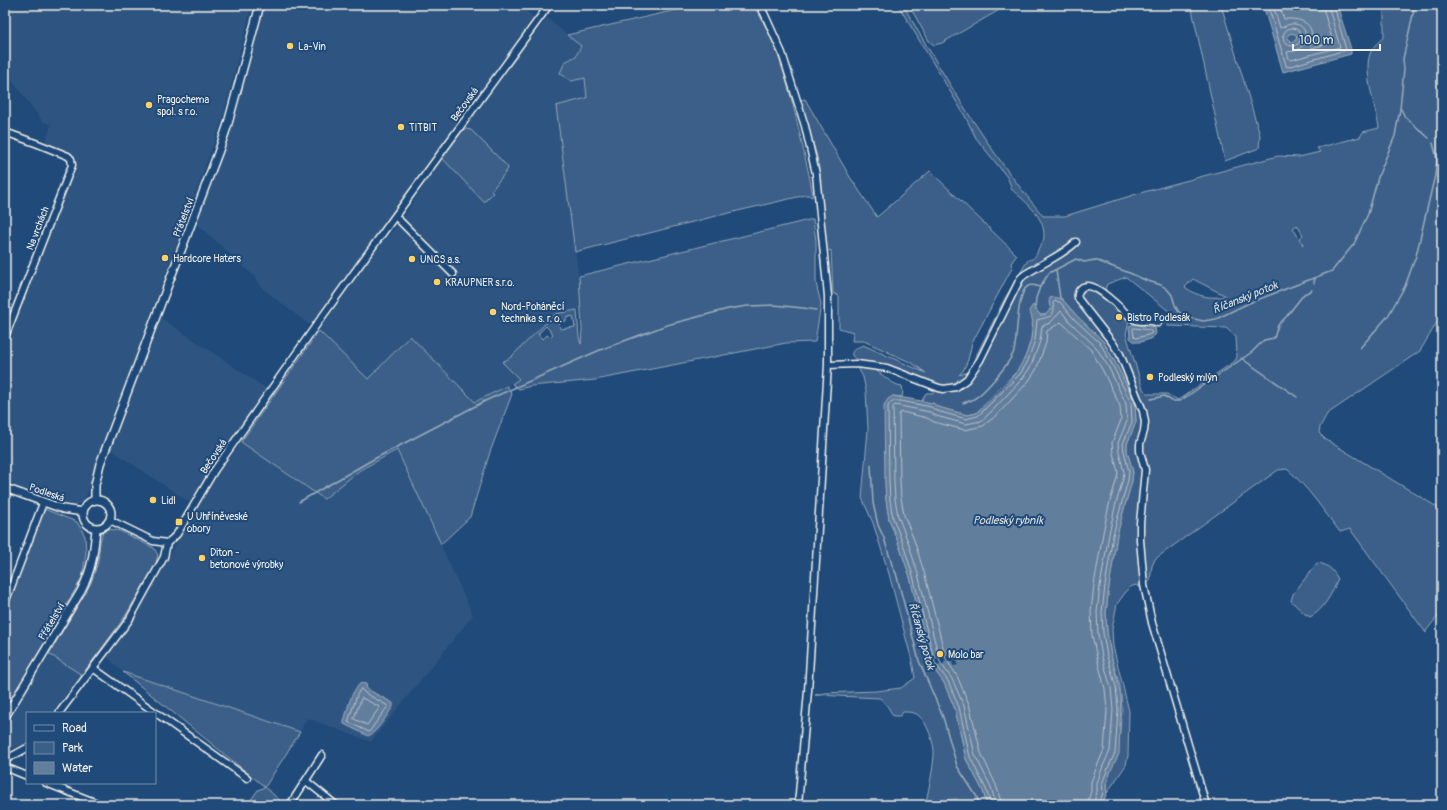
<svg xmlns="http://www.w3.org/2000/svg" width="1447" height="810" viewBox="0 0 1447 810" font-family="Pangolin,sans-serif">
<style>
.built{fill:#2d5581}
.green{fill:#3a5f88;stroke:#97a8b8;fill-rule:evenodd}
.water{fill:#627e9d;stroke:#9cacbb;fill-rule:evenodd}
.pier{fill:#1f4a7a}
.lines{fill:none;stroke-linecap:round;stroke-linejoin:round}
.shore{stroke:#bac3ca;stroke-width:1}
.stream{stroke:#9cacbb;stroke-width:1.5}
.minor-casing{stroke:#f4f1e8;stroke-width:9}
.major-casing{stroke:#f4f1e8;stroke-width:10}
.minor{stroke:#1f4a7a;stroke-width:6}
.major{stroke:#1f4a7a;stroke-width:7}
.poi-dot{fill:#ffd166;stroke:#1f4a7a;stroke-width:1.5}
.labels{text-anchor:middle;stroke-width:4;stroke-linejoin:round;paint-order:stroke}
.poi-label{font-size:10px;fill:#f4f1e8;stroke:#1f4a7a;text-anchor:start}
.street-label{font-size:10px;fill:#f4f1e8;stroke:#1f4a7a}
.water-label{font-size:11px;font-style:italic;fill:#dee0dd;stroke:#1f4a7a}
</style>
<rect width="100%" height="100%" fill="#1f4a7a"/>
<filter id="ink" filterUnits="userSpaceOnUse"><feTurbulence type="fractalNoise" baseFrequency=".025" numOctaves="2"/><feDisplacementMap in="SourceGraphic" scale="8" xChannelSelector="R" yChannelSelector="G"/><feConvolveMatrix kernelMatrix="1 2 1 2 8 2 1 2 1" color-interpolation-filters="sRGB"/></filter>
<g filter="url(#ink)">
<!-- built -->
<path class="built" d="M5 5H252L222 121 101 449 86 497 81 503 72 505 41 495 5 482V351L77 159 45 144 51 125 42 121 5 71Z
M264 5H519L534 18 312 324H308L263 289 256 278 197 224 230 130Z
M547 18 581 46 576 56 565 62 571 81 585 78 587 98 556 107 579 278 581 308 577 310 555 314 510 358 502 362 519 380 475 402 410 336 368 379 319 331 357 273 403 218 433 171 504 74Z
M161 318 267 389 189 502 110 449Z
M241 442 324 499 360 470 397 450 473 615 371 742 307 718 300 732 123 672 107 657 131 625 207 489Z
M49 654 82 675 52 713H27V743L5 751V727L10 715Z"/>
<!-- green -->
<path class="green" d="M698 5H753C779 43 791 95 801 139 805 158 810 177 813 196L811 197 809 195H806L712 217 575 252 556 106 587 98 585 78 571 81 560 73 565 62 576 56 581 46 567 35Z
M898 5H903C945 78 989 152 1043 216H1065L1140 193 1278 156 1299 157 1320 152 1317 148 1360 137 1363 132 1379 128C1376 107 1363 74 1370 54 1372 47 1378 42 1384 37V10L1387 5H1442V314L1420 351 1327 414 1320 427 1319 433 1325 439 1442 510V611L1426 631V633L1350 529 1340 532C1323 510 1308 487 1287 469L1278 470 1155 559 1152 566 1150 581 1140 588 1137 585 1132 586 1125 593 1117 604 1112 629 1113 646 1129 711 1128 756 1126 765 1107 793 1106 786 1119 741 1122 710 1120 686 1111 655 1107 632 1106 613 1109 587 1117 535 1124 509 1132 481 1133 472 1127 451V444L1136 422 1135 402 1116 364 1103 341 1077 316 1062 299 1060 298 1049 302 1051 309 1045 315H1040L1033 306 1029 311 1033 318 1031 339 1024 361 1017 371 976 413 967 415 938 407 933 403H926L922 401 926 393H934L935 385C920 378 900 367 883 364 877 363 853 362 852 355 851 349 859 347 863 345L926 373 912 363 864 341H852L853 332 839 328V296L833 293 831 250 826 252 817 156 799 100 805 99 850 177 877 217 930 171 1017 255 1011 263 1012 268 972 343 968 360 963 371 959 375 968 372 1005 298 1028 260C1035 259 1036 256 1038 250 1041 245 1044 242 1044 236 1045 217 1024 200 1011 189V186L1007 177 976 138 965 116ZM1297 225 1303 235 1300 238 1303 245 1293 228ZM1126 277 1170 312 1171 316 1164 321 1168 326 1226 328 1236 337 1237 357 1235 361 1178 400 1167 394H1148L1143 389 1126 334 1129 320 1121 305 1105 289 1107 284ZM1193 279 1226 296C1210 299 1198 297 1185 287Z
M909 5H1008L942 43 934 45 929 41Z
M1191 5H1221L1260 135 1259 148 1225 161Z
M1291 33 1295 34 1297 36 1296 40 1293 42 1289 40 1287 35Z
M466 129 471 130 507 166 508 169 491 191 493 193 484 202 442 158 463 130Z
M813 219 816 241V283L821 304 815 342 786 343 595 380 531 386 519 389 512 384 519 379 502 362 510 358 555 314 577 310 579 337 581 344 582 330 579 276ZM573 316 575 327 560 329 559 322 566 321V318ZM546 326 553 334 550 337 547 335 543 339 541 338 538 334Z
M319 331 368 379 410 336 475 402 507 386 512 394 490 452 470 517 441 544 397 450 360 470 324 499 241 442Z
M857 366C861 366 868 365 872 368 882 373 891 385 902 386L903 391 902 397 893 396 885 482 886 500 889 519 899 545 910 577 931 665 944 683 955 709 966 759 983 791 987 805H966L957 799 933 802H926C929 787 933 771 934 755 935 745 927 721 918 715 914 712 908 712 903 712L900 716H893L888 707 880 698 815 695 824 693 876 691 901 688 915 678 912 661 889 574 873 523 862 498 868 429 866 391 863 377Z
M44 509 77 522 85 536 86 553 82 578 5 711V612Z
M109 529 120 531 154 548 158 555 155 566 124 618 82 675 49 654 91 583 98 562 100 542 103 532Z
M1317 563C1328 564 1333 570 1338 579 1333 592 1323 611 1310 617L1305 614 1291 601 1293 594Z
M123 672 300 732 265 787 285 805H247L258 790 265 787Z"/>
<!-- water -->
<path class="water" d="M1263 5H1337L1351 49V54L1283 72ZM1291 33 1295 34 1297 36 1296 40 1293 42 1289 40 1287 36Z
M1053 297 1062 299 1077 316 1103 341 1116 364 1135 402 1136 422 1127 444V451L1133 472 1132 481 1124 509 1117 535 1109 587 1106 613 1107 632 1111 655 1121 696 1119 754 1111 770 1106 786 1107 793 1102 805H987L983 791 966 759 955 709 944 683 931 665 910 577 899 545 889 519 886 500 885 482 884 405 888 399 893 396 933 403 938 407 967 415 977 413C1001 391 1029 366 1032 332 1033 323 1033 318 1029 311L1033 305 1040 315H1045L1051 309 1049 302 1050 298Z
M1134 324 1155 327C1155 329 1156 331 1156 333 1155 339 1140 343 1135 342 1133 341 1132 340 1130 338L1129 326Z
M361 683 366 684 367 689 393 703V707C387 715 377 733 368 736L344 724V721C348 709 350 691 361 683Z"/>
<!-- pier -->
<path class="pier" d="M943 654 944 656 953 655 954 660H957L958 665 953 666 952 661 944 662V664L931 665V660L937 659V655Z"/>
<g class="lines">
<!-- shore -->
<path class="shore" d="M1268 5 1286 65 1287 67 1346 50 1334 5
M1273 5 1280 28C1285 27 1289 23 1295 24 1308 26 1309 42 1299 49 1295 52 1291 51 1287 52L1289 59 1291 60 1340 47 1328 5
M1279 5 1284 19C1303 18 1317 24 1310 46L1312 48 1331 43 1333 42 1322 5
M1283 37a9 9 0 1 1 18 0a9 9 0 1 1-18 0Z
M1134 328 1150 330 1152 333 1148 335 1136 338 1134 336 1133 330Z
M361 689 365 693 388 706 369 732 348 722 357 695Z
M362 698 380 707 367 725 354 719Z
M991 805 986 789 970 757 959 707 948 681 935 663 913 576 903 544 893 518 890 500 889 482 888 406 892 401H901L931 407 937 411 966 419 978 416 1020 374 1027 363 1035 340 1037 320C1047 317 1057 318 1053 303L1055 301 1060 302 1074 319 1100 343 1113 366 1131 403 1132 422 1123 444 1124 451 1129 472 1128 480 1113 535 1105 586 1102 612 1103 633 1107 656 1116 687 1118 710 1115 753 1108 768 1102 784 1103 793 1098 805
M996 805 991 787 975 755 964 706 952 679 940 662 918 574 908 542 898 516 895 499 894 482 893 407 895 405 930 412 936 416 966 424 981 421 993 410 1023 378 1031 366 1040 341 1042 326 1050 323 1061 311 1070 322 1096 347 1109 368 1126 404 1127 421 1118 443 1119 452 1124 472 1123 479 1115 507 1109 534 1100 586 1097 612 1098 634 1102 657 1111 688 1113 710 1110 751 1103 766 1097 783V792L1093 805
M1002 805 996 785 981 753 969 704 957 676 946 659 924 572 914 540 904 515 901 498 900 482 899 414 902 412 927 418 934 422 965 430 983 426 997 415 1028 382 1036 370 1046 343 1047 331 1061 322 1091 350 1103 371 1120 406 1121 420 1112 443 1113 453 1118 472 1117 478 1109 505 1103 533 1094 585 1091 611 1092 635 1097 658 1105 689 1107 710 1104 750 1098 764 1091 782V791L1087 805"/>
<!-- stream -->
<path class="stream" d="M1401 109 1405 117 1429 138
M1056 270 1060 298
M1314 283 1315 278
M1035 310 1036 298 1040 287
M1360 348 1388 316 1405 286 1416 256 1435 175 1437 159 1433 143
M1241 358 1297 397
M1151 399 1164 396 1172 401H1180L1252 352 1264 340 1274 338 1278 325 1286 317 1304 294 1312 290
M963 403C966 402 970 401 972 400 984 394 1010 363 1014 351 1018 337 1016 293 1028 286 1032 284 1036 286 1040 287L1049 273 1076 259 1084 262 1095 260 1132 274 1145 280 1161 285 1167 289 1172 295 1175 305 1178 311 1186 317 1203 321 1216 319 1249 303 1332 271 1354 244 1360 231 1368 214 1379 174 1395 136 1400 109 1404 69 1403 59 1415 5
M871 465 873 503 878 525 884 538 893 568 896 573 919 661 943 717 957 766 977 797 979 805
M299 502 372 460 487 400 600 350 667 325 728 309 748 306 774 305 803 308 816 310"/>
<!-- minor casing -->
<g class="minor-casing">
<path id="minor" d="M759 5 764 13 782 53 805 126 816 174 828 296V365L808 691 798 805
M5 132 38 144 68 156 71 159 72 165 5 337
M395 216 453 274
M1158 323C1147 317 1142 325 1132 318 1123 313 1090 272 1079 291 1077 295 1077 297 1079 300L1112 342 1120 354 1143 411 1145 422 1144 431 1140 444V451L1145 470 1140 523V540L1144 585 1152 623 1206 805
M828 365 857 364 887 368 939 388 944 389 956 387 967 379 980 360 1020 279C1025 273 1030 272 1036 268 1049 260 1065 253 1076 242
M110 520 153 541 167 543
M5 603 43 503
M93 668 247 778
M59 713 129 620 164 557 167 543 172 539 177 534 214 471 317 324 395 216 549 5
M5 760 27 748
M5 767 27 776
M306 781 336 805
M46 783 102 805
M290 805 322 755"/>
</g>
<!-- major casing -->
<g class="major-casing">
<path id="major" d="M5 488 63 509 83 512
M95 500V485L100 464 218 153 227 127 260 5
M83 514a14 14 0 1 1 28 0a14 14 0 1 1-28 0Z
M5 717 81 591C92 570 94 552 96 528"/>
</g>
<!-- minor -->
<use href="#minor" class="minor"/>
<!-- major -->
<use href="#major" class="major"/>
</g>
</g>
<!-- markers -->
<g class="poi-dot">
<circle cx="290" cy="46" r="4"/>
<circle cx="149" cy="105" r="4"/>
<circle cx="401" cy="127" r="4"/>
<circle cx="165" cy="258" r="4"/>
<circle cx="412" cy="259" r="4"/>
<circle cx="437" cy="282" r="4"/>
<circle cx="493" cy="312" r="4"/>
<circle cx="1119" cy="317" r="4"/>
<circle cx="1150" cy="377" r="4"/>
<circle cx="153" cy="500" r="4"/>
<rect x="175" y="518" width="8" height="8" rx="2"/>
<circle cx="202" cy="558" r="4"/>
<circle cx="940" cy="654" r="4"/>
</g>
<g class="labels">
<!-- poi labels -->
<g class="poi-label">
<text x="298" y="50">La-Vin</text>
<text x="157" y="103">Pragochema<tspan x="157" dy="12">spol. s r.o.</tspan></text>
<text x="409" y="131">TITBIT</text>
<text x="173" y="262">Hardcore Haters</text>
<text x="420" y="263">UNCS a.s.</text>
<text x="445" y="286">KRAUPNER s.r.o.</text>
<text x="501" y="310">Nord-Poháněcí<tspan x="501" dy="12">technika s. r. o.</tspan></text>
<text x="1127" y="321">Bistro Podlesák</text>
<text x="1158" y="381">Podleský mlýn</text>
<text x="161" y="504">Lidl</text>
<text x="187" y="520">U Uhříněveské<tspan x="187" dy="12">obory</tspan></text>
<text x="210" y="556">Diton -<tspan x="210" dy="12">betonové výrobky</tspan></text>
<text x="948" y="658">Molo bar</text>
</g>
<!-- street labels -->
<g class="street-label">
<text transform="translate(464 104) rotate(-54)" y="4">Bečovská</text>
<text transform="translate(183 217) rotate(-69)" y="4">Přátelství</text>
<text transform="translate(37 228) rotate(-69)" y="4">Na vrchách</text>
<text transform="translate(213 456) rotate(-56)" y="4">Bečovská</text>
<text transform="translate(47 492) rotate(19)" y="4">Podleská</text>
<text transform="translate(51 621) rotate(-59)" y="4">Přátelství</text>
</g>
<!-- water labels -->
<g class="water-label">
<text transform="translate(1245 297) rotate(-22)" y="4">Říčanský potok</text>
<text x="1008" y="524">Podleský rybník</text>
<text transform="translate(922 636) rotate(74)" y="4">Říčanský potok</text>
</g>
</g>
<!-- margin -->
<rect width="1447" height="810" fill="none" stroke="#1f4a7a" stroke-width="20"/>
<rect x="10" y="10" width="1427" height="790" fill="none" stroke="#f4f1e8" stroke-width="1.5" filter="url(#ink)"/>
<!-- legend -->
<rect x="26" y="712" width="130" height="72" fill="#1f4a7a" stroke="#748da6"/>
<rect x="34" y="725" width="20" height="6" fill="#1f4a7a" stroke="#748da6"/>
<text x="62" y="732" font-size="12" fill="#f4f1e8">Road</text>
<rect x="34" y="742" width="20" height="12" fill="#3a5f88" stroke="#748da6"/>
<text x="62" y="752" font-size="12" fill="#f4f1e8">Park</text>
<rect x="34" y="762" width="20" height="12" fill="#627e9d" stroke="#748da6"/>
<text x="62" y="772" font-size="12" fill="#f4f1e8">Water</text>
<!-- scale -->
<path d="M1293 44v6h87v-6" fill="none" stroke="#f4f1e8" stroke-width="2"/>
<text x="1299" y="44" font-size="12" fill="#f4f1e8" stroke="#1f4a7a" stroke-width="3" paint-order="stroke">100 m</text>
</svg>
